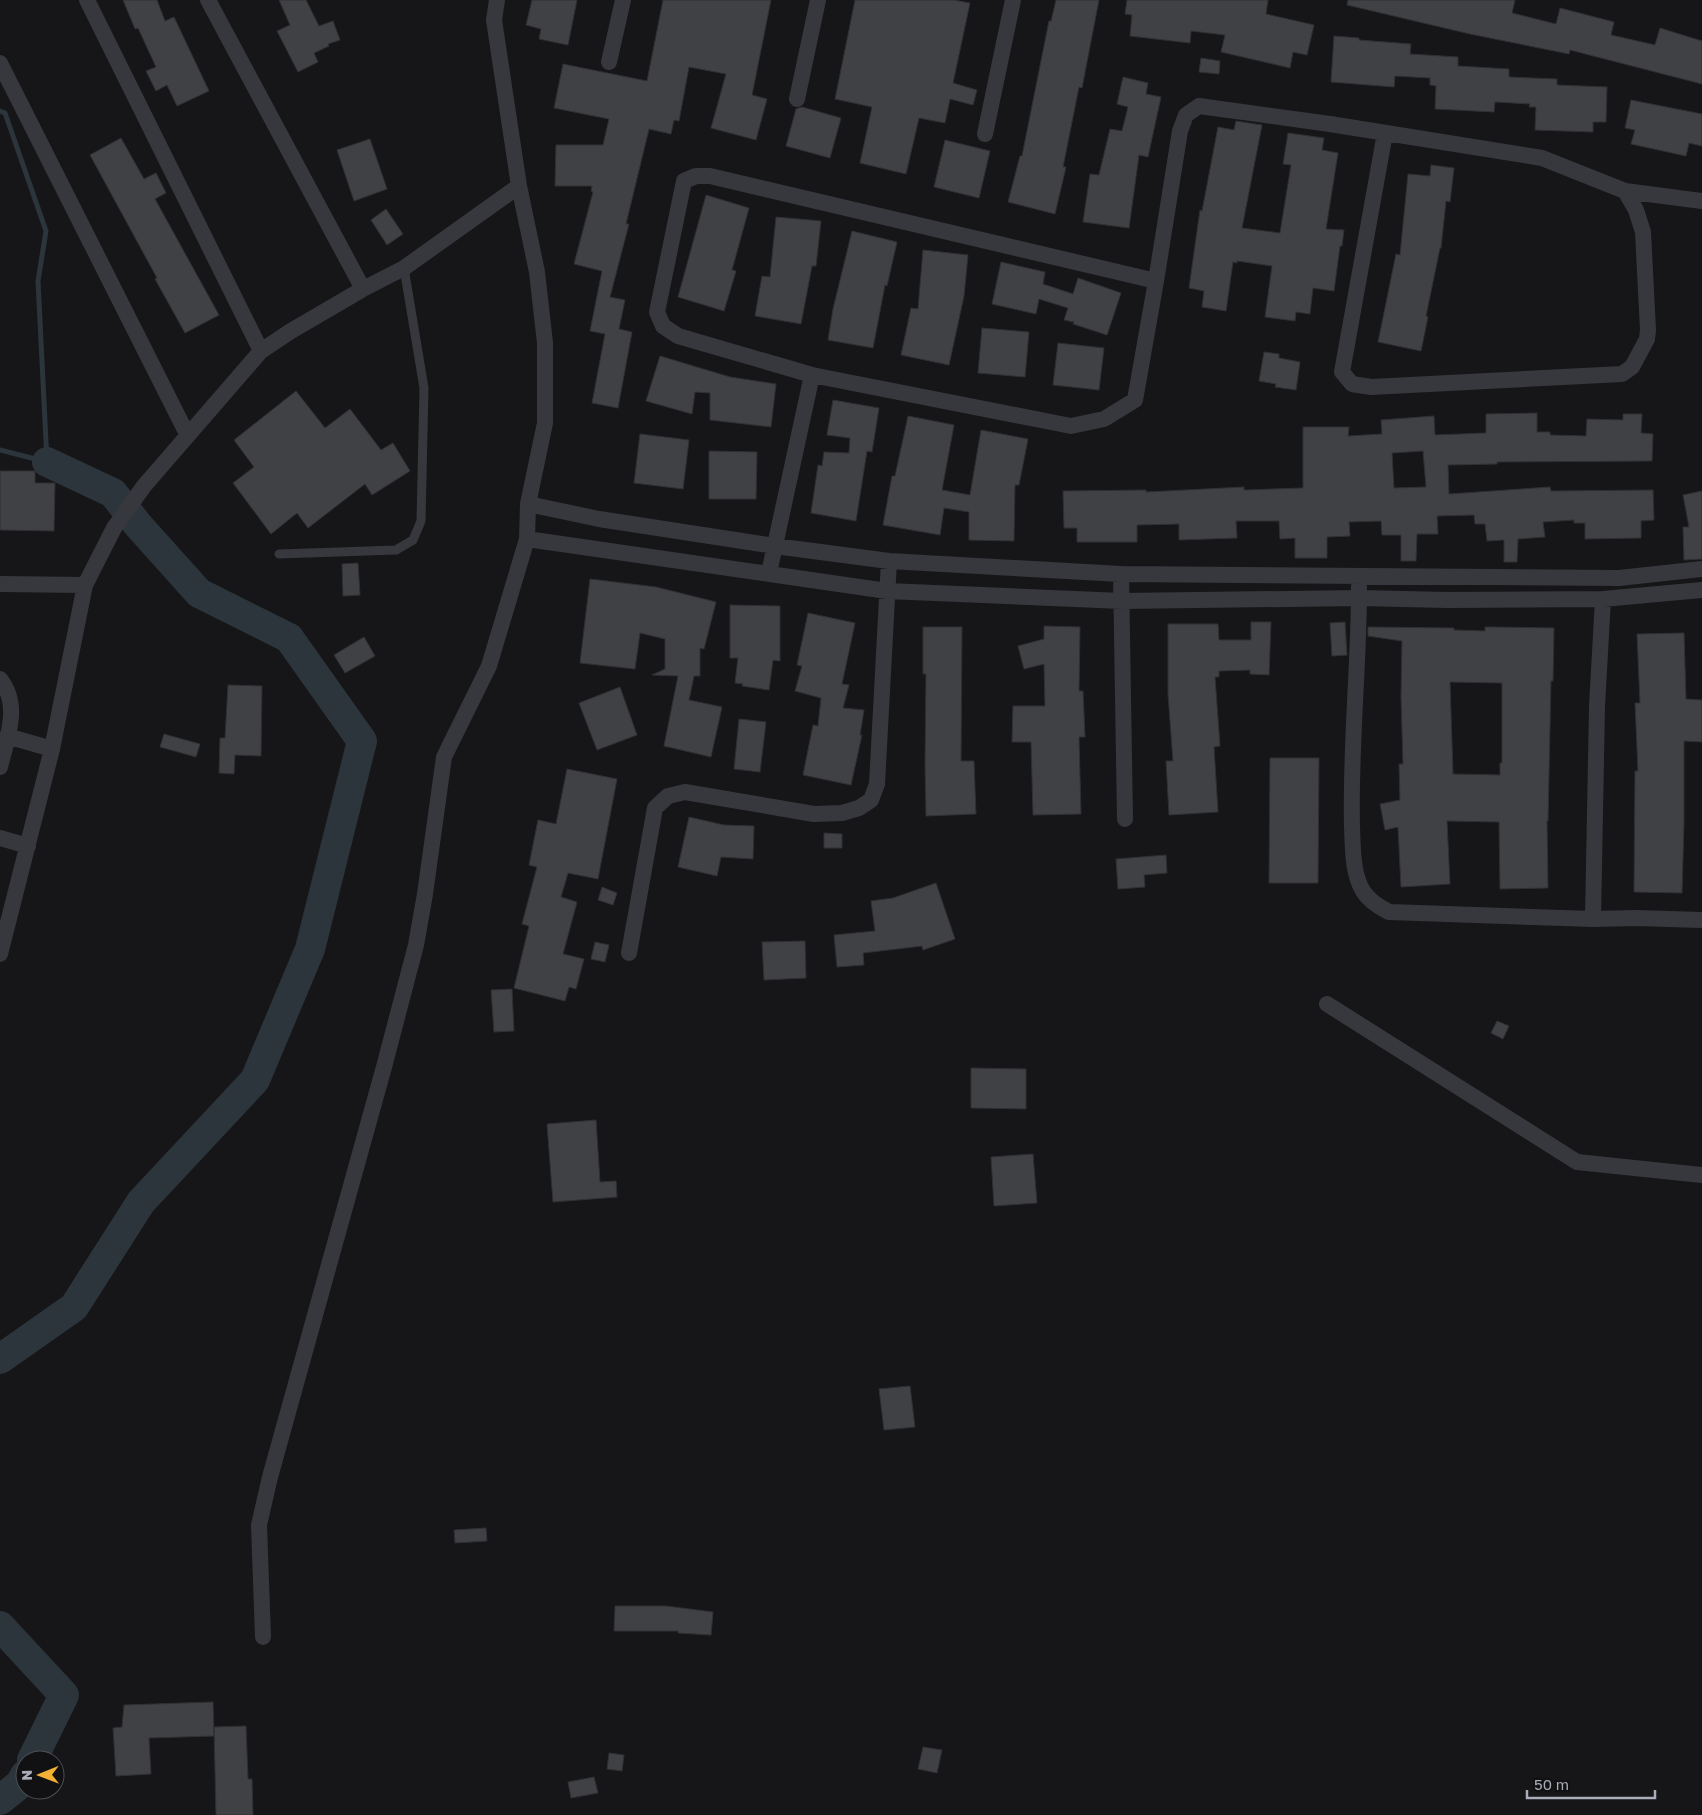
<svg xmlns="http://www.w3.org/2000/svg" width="1702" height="1815" viewBox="0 0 1702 1815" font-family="'Golos Text',sans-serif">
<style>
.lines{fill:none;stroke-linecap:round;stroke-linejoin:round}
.stream{stroke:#2c353c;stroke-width:5}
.river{stroke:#2c353c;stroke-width:30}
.building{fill:#404145;stroke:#303034;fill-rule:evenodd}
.service{stroke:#37383d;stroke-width:9}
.minor{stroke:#37383d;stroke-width:16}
</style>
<rect width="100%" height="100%" fill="#161618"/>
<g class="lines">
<!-- stream -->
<path class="stream" d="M0 111 5 113 46 231 38 281 47 462 0 450"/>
<!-- river -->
<path class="river" d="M0 1359 74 1307 141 1202 255 1080 310 949 362 741 289 638 199 593 138 525 113 493 47 462
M0 1626 64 1695 32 1760
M0 1800 20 1784 25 1775"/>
</g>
<!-- building -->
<path class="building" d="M123 0H157L165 21 174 17 209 91 177 106 167 85 156 91 146 71 156 67 138 28 135 29Z
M279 0H306L319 26 333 21 340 40 328 44 329 46 314 53 318 62 298 72 277 31 290 25Z
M532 0H577L568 45 539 39 541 29 526 25Z
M663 0H771L752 95 767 99 756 140 711 128 726 74 689 67 679 121 674 120 671 134 649 129 626 224H629L610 297 625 300 619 329 632 332 618 408 592 403 605 334 590 331 602 271 574 264 593 192 591 191 592 186H555L556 145H603L609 119 554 108 563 64 647 81Z
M855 0H954L970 3 953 83 977 90 973 105 950 99 945 123 919 118 906 174 860 163 872 107 835 99Z
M1056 0H1099L1082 88 1079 87 1063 167H1066L1055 214 1008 202 1020 156H1022L1049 21H1051Z
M1127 0H1268L1266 14 1314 25 1307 55 1293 52 1290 68 1221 52 1225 35 1191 31 1190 43 1130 36 1132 15 1125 14Z
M1348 0H1515L1512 13 1556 24 1560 8 1614 22 1611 35 1655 45 1660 28 1702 41V84L1570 50 1569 54 1470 34 1347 5Z
M1334 36 1359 38V40L1411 44 1410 54 1458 57V66L1509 69V77L1557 79V85L1607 87 1606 122H1593V132L1535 130 1536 107H1529L1530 104 1495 102 1494 112 1435 109 1436 86 1430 85V78L1395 76 1394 87 1331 82Z
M1201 58 1220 61 1219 74 1199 72Z
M1123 77 1148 83 1146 94 1161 97 1148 157 1139 155 1129 228 1083 222 1090 174 1099 175 1110 129 1122 131 1128 107 1117 104Z
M1631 100 1702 114V146L1689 143 1686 156 1631 144 1635 130 1625 128Z
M802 107 841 118 830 158 786 146 796 109Z
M1236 121 1262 125 1242 228 1280 233 1291 165 1283 164 1288 133 1324 138 1322 150 1338 153 1326 229 1344 230 1342 246H1340L1334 291 1313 288 1310 314 1296 312 1295 321 1265 317 1272 266 1237 261V263L1233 262 1226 311 1202 307 1204 291 1189 288 1200 210 1202 211 1218 127 1234 130Z
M121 138 144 179 156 173 166 193 155 199 219 315 185 333 155 279 157 278 90 155Z
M370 139 387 189 354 201 337 150Z
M945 140 990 151 979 198 934 187Z
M1431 165 1454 168 1450 202 1446 201 1441 248H1440L1426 316 1428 317 1421 351 1378 342 1396 254 1400 255 1408 174 1430 176Z
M706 195 749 208 732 270 736 271 724 311 678 297Z
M386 209 403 234 387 245 371 220Z
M776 217 821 221 816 266H812L801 324 755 316 762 276 770 277Z
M852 231 897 242 887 286 885 285 873 348 828 340 833 309Z
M923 250 968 255 964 296 949 365 901 355 911 308 918 309Z
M1001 262 1045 272 1043 284 1073 294 1078 278 1121 293 1107 335 1073 324 1074 322 1064 320 1068 308 1039 299 1036 314 992 304Z
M982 328 1029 332 1025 377 978 373Z
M1058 343 1104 348 1099 390 1053 385Z
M1264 352 1279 354V358L1300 362 1296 390 1275 387 1276 384 1259 381Z
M660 356 730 377 776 384 771 427 710 420V393L695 392 692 414 646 401Z
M296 391 325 428 350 409 381 450 393 443 410 471 372 495 365 484 308 528 297 513 271 534 233 483 254 467 234 440Z
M833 400 879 408 872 452 867 451 856 521 811 513 818 465 822 466 824 452 849 453 850 438 827 435Z
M1537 413V432H1550V435L1586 436 1587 419 1623 420V414H1642L1641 433 1653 434 1652 461 1497 462V464L1448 465 1449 494 1550 487 1551 491 1653 490 1654 520 1641 521V538L1585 539V523H1574V520L1543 522 1545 537 1518 539 1517 562H1504V540L1487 541 1485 524H1475L1474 515 1437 516 1438 534H1417L1416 561H1401V535H1382L1381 521 1349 522 1350 536 1327 537V558H1295V538L1280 539 1279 521H1236L1237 538 1179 540V524L1137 525V542H1077V528H1064L1063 491 1146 490V492L1244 487V490L1303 488V427H1349L1348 436 1382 434 1381 420 1434 416 1435 435 1486 433V414ZM1423 451 1426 487 1394 488 1392 453Z
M908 416 954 425 942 490 970 495 981 430 1028 439 1019 485H1015L1014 541 969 540V512L944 508 940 535 883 525 892 476H895Z
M640 434 689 440 683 489 634 483Z
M709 451 757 452 756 499H709Z
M0 471H35V483H55L54 531 0 530Z
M1702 491V559L1684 560 1683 527H1689L1683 495Z
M358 563 360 595 343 596 342 564Z
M590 579 656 587 716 602 704 649 700 648V676H694L689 700 722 707 711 757 664 746 678 676 652 675 665 669V639L640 633 635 669 580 663Z
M730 605 780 606V661L773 660 769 690 742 686 743 684 735 683 738 658H730Z
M808 613 855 623 842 684 849 685 843 708 864 710 860 735H862L851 785 803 775 813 725 818 726 821 698 795 691 802 666 797 665Z
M1251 622H1271L1269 675 1250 674V670L1219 671V677H1215L1220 746 1214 747 1218 812 1169 815 1166 761H1173L1168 694V624H1218L1219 640H1251Z
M1345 622 1347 655 1332 656 1330 623Z
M1044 626 1080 627 1079 691H1083L1085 737H1079L1081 814 1033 815 1031 742H1012L1013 706H1045L1044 664 1024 669 1018 646 1044 639Z
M923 627H962L961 761H974L976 814 926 816 925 766 926 674H923Z
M1368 627 1454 628V630L1485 631V627H1493L1554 628 1553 681H1551L1548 821H1547L1548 888 1500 889 1499 822 1447 821 1450 884 1401 887 1398 827 1385 830 1380 804 1400 800 1399 764H1403L1401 697 1402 641 1368 636ZM1450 682 1502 683V763H1500V775L1453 774Z
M1684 633 1686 699 1702 700V742L1684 741V823L1682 893 1634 892 1635 771H1638L1635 703H1640L1637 634Z
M364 637 375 656 345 673 334 655Z
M228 685 262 686 261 756 235 755 234 774 219 773 220 738H225Z
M620 687 637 735 597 750 579 703Z
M739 719 766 722 760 772 734 769Z
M164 734 200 744 196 757 160 747Z
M1270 758H1319L1318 883H1269Z
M567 769 617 779 598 879 568 873 561 897 577 902 563 954 584 959 576 989 569 987 565 1001 514 988 529 926 522 924 537 867 529 865 538 820 556 824Z
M689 817 724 825 754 826 753 859 721 857 717 876 678 867Z
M824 833 842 834V848H824Z
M1166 855 1167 873 1144 875 1145 887 1118 889 1116 859Z
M936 883 955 939 923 950 922 946 863 953 864 965 837 967 834 935 875 931 871 901 893 898Z
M602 887 617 893 613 905 598 900Z
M805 941 806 978 764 980 762 942Z
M595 942 609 945 605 962 591 959Z
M512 989 514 1031 494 1032 491 990Z
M1497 1021 1509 1026 1503 1039 1491 1033Z
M971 1068 1026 1069V1109L971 1108Z
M596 1120 600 1182 616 1181 617 1197 553 1202 547 1124Z
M1033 1154 1037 1203 994 1206 991 1157Z
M910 1386 915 1427 884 1430 879 1389Z
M486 1528 487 1541 455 1543 454 1530Z
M615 1606H666L713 1612 711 1635 678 1633V1631H614Z
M213 1702 214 1736 149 1738 151 1774 116 1776 113 1728 122 1727 124 1705Z
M246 1726 248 1779H252L253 1815H216L214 1727Z
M923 1747 942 1750 937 1773 918 1769Z
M609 1753 624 1755 622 1771 607 1769Z
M594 1777 598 1793 571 1798 568 1782Z"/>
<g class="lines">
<!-- service -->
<path class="service" d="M279 554 396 550 413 540 421 521 424 388 404 268"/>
<!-- minor -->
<path class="minor" d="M87 0 261 351
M208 0 363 289
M609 62 623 0
M0 63 187 434
M797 99 818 0
M985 134 1013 0
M1625 191 1702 201
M812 375 678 336 663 326 657 312 684 181 696 176H710L1156 281
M528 504 599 519 775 546 889 561 1121 574 1619 578 1702 569
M527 539 887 591 1122 601 1359 598 1447 600 1603 599 1702 590
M769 573 812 375 1071 426 1104 419 1135 400 1156 281 1180 131 1186 115 1199 106 1330 124 1542 158 1625 191 1636 210 1643 232 1648 330 1647 339 1632 367 1622 374 1371 387 1352 384 1342 372 1385 133
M1121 574 1125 819
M0 584 85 585
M1359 587C1359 667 1350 747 1352 827 1353 847 1352 873 1363 891 1369 901 1379 907 1389 912L1593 919 1636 918 1702 920
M0 679C21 705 7 738 0 767
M7 736 52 749
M0 838 28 846
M1593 919 1597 706 1603 599
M629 953 655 808 668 796 685 792 814 814 842 813 859 808 871 800 877 784 889 561
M0 954 52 749 85 585 114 528 144 486 261 351 291 331 363 289 404 268 519 186
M1327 1004 1577 1162 1702 1175
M263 1637 259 1525 270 1477 384 1067 416 945 425 894 444 757 489 666 527 539 528 504 545 423V343L537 272 519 186 494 20 497 0"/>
</g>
<!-- north arrow -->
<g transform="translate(40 1775) rotate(269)"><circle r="24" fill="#111113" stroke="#4d4f55"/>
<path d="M0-4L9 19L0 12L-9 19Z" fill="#f2b134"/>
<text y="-8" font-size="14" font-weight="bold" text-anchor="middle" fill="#a8adb8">N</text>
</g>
<!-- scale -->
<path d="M1527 1790v8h128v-8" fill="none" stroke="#a8adb8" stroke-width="2.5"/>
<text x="1534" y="1790" font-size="15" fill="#a8adb8" stroke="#111113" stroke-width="4" paint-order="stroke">50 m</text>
</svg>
